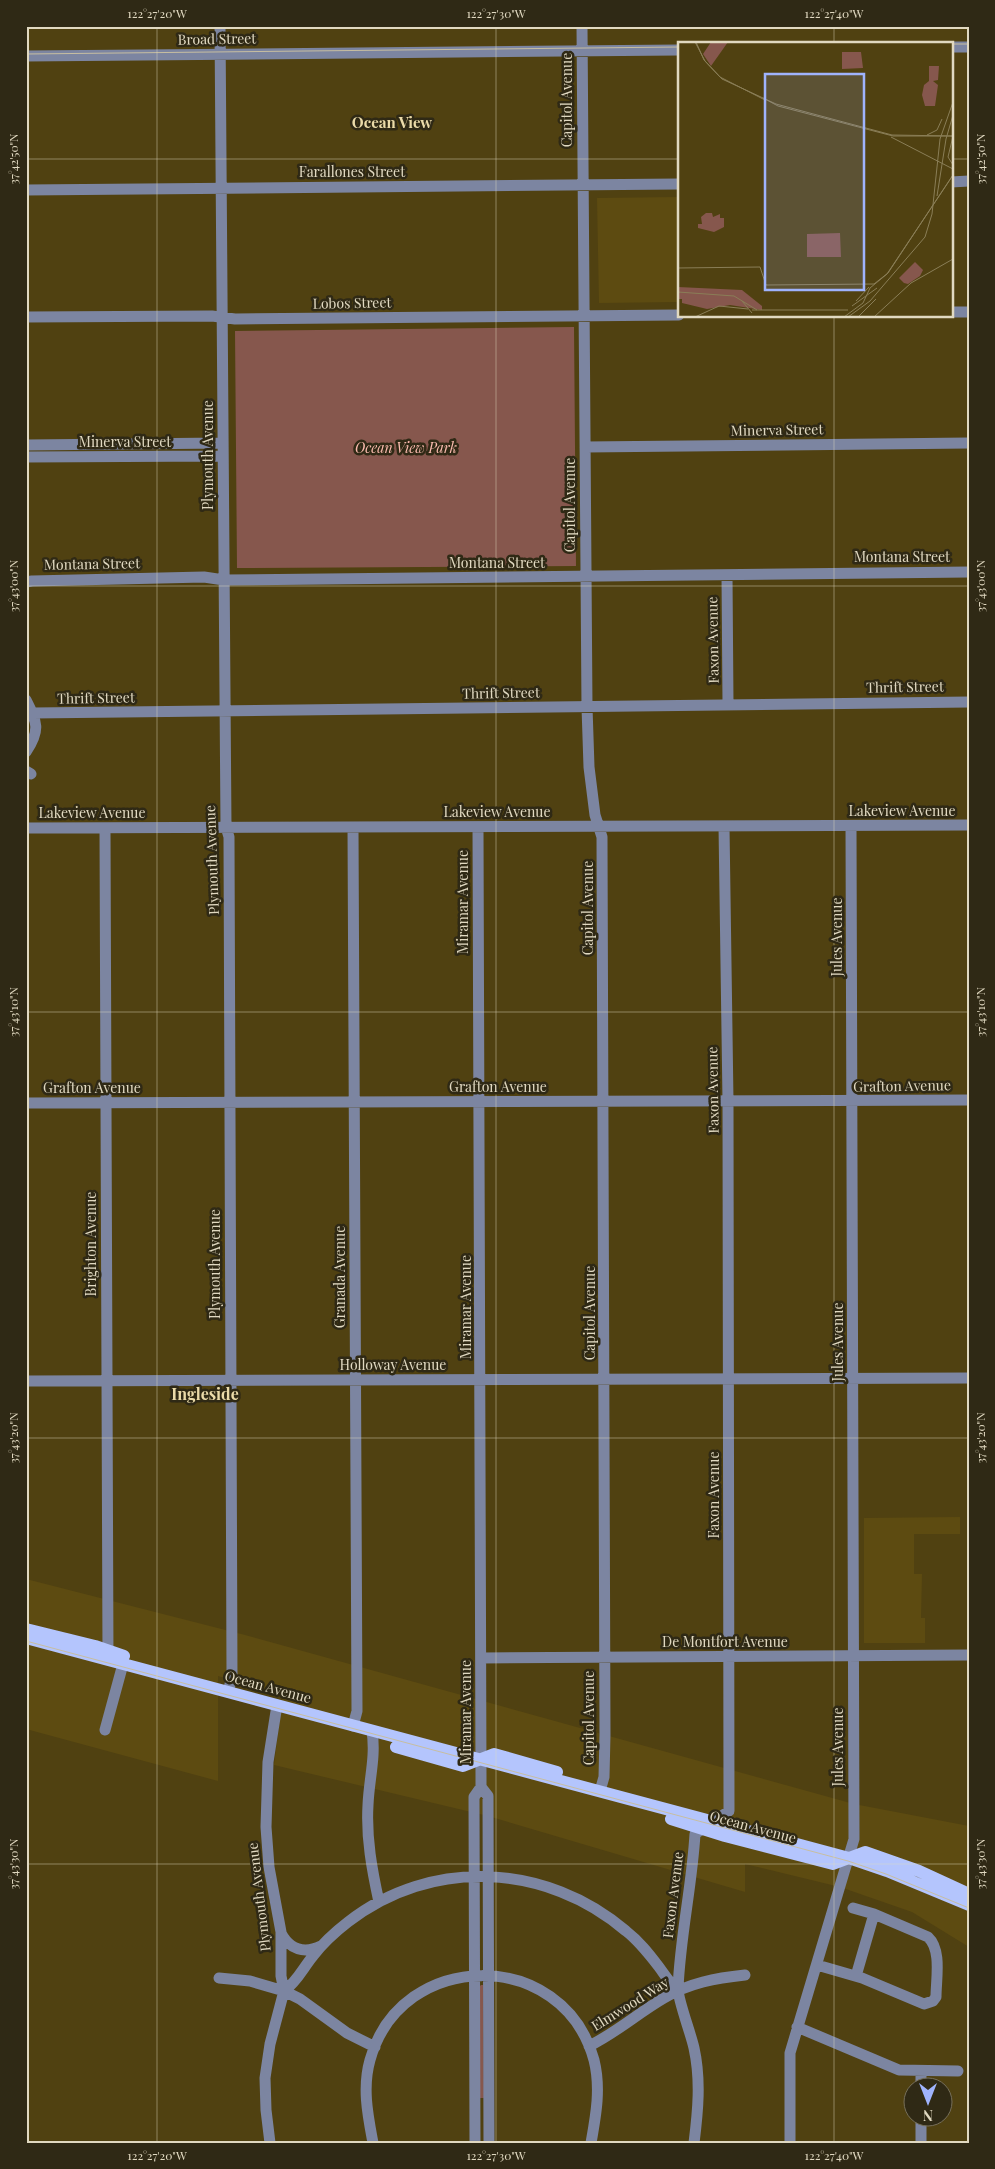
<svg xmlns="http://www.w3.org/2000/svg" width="995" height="2169" viewBox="0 0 995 2169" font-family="'Playfair Display',serif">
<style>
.built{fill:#5d4b11}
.green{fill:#86574d}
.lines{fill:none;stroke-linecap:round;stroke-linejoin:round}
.minor{stroke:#7c85a1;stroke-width:11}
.major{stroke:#b4c5fd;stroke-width:12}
.tram{stroke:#c7bea1;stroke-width:1}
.ticks{fill:none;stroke:#e1d9c1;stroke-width:1;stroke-opacity:0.45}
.labels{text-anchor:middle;stroke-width:5;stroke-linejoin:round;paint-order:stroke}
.street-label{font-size:14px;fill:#e1d9c1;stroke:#2f2915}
.park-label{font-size:14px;font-style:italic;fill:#fbbcaf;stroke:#2f2915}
.neighbourhood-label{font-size:15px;font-weight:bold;fill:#ebdba9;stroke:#2f2915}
.quarter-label{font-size:16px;font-weight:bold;fill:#ebdba9;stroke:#2f2915}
.inset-road{fill:none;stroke:#8a7e57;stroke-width:1}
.view{fill:#9fb3fd;fill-opacity:0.15;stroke:#9fb3fd;stroke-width:2.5}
.inset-edge{fill:none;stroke:#e1d9c1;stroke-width:2.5}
.neatline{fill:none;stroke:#e1d9c1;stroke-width:2}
.ticks-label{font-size:12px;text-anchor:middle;fill:#e1d9c1}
</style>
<rect width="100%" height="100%" fill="#504111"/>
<!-- built -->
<path class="built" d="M679 197V302L599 303 597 198Z
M960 1517V1534H914V1574H922L921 1618H925V1643H864V1518Z
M26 1579 245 1635 854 1804 969 1826V1947L912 1912 840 1887 745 1864V1892L488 1816 274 1765 283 1695 218 1676V1781L26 1729Z"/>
<!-- green -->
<path class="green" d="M574 327 576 566 237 568 235 331Z
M481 1985H483L484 2098H480V1986Z"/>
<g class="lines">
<!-- minor -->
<path class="minor" d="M220 26 226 827 229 837 232 1677 228 1692
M582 26 587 707 589 767 595 815 602 837 605 1735 604 1777 600 1791
M951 47H969
M26 56 679 50
M951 182 969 181
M26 190 679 184
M951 312H969
M26 317 212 316 235 319 679 315
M26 445 223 443
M585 447 969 443
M26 457 223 456
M727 576 728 704
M26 582 32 581 204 577 224 580 969 572
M26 700C37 722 41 730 26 752
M33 713 969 702
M26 771 31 774
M26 828 969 825
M105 828 108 1658
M26 1103 969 1100
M26 1381 969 1378
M481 1658 969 1655
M353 1726 357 1711 353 827
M105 1730 123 1664
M372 1731C376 1757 369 1779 368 1805 366 1838 372 1870 379 1902
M481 1787 488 1796 489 2143
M281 1933C290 1950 304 1954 321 1946
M817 1965 862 1978 924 2004 933 2001 936 1997C936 1979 942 1950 928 1937L874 1914 853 1908
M856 1976 874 1914
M219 1978 250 1981 284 1991 300 1999 347 2033 375 2047
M284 1991C297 1982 303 1968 313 1956 323 1943 335 1932 348 1922 431 1857 547 1863 626 1931 639 1941 649 1954 659 1967 665 1975 670 1984 678 1990
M797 2027 899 2070 958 2071
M589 2046C616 2033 638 2013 664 1998 689 1983 716 1978 745 1975
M921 2086V2071
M270 2143 266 2110 265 2078 270 2044 284 1991 281 1976V1932L269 1867 266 1827 268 1762 277 1705
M373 2143C368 2116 362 2088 370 2060 401 1948 563 1947 594 2060 601 2088 596 2115 591 2143
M475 2143 474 1797 481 1787V1776L478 827
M694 2143C698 2111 701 2080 694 2048 691 2034 678 2000 678 1989 680 1937 692 1886 695 1834L729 1811 728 1101 724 826
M790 2143V2053L854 1839 851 826
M921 2143V2116"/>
<!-- major -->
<path class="major" d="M26 1629 95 1646 124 1656
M26 1638 849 1858 887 1871 969 1905
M396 1747 463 1766 494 1754 557 1772
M671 1819 725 1836 833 1864 865 1852 919 1871 969 1894"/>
<!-- tram -->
<path class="tram" d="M951 44H969
M26 54 679 47
M26 1641 848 1861 886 1874 969 1908"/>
</g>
<!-- ticks -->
<path class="ticks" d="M157 26V2143M496 26V2143M834 26V44M26 159H679M951 159H969M834 316V2143M26 586H969M26 1012H969M26 1438H969M26 1864H969"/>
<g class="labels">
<!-- street labels -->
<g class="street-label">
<text transform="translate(217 39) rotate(-1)" y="5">Broad Street</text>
<text transform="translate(567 100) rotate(-90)" y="5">Capitol Avenue</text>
<text x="352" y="177">Farallones Street</text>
<text transform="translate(352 303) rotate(-1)" y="5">Lobos Street</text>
<text transform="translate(777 430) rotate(-1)" y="5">Minerva Street</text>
<text x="125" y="447">Minerva Street</text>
<text transform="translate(208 455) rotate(-90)" y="5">Plymouth Avenue</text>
<text transform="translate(570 505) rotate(-90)" y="5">Capitol Avenue</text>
<text x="902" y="562">Montana Street</text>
<text x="497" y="568">Montana Street</text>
<text transform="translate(92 564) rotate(-1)" y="5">Montana Street</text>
<text transform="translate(713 640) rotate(-91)" y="5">Faxon Avenue</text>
<text transform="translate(905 687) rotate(-1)" y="5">Thrift Street</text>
<text transform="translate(501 693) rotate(-1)" y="5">Thrift Street</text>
<text transform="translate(96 698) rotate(-1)" y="5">Thrift Street</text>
<text x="902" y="816">Lakeview Avenue</text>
<text x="497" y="817">Lakeview Avenue</text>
<text x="92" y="818">Lakeview Avenue</text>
<text transform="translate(212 860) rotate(-92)" y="5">Plymouth Avenue</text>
<text transform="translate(463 902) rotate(-90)" y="5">Miramar Avenue</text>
<text transform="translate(588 908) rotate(-90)" y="5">Capitol Avenue</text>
<text transform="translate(837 937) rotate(-90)" y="5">Jules Avenue</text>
<text transform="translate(902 1086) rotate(-1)" y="5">Grafton Avenue</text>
<text x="498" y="1092">Grafton Avenue</text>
<text x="92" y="1093">Grafton Avenue</text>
<text transform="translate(713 1090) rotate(-91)" y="5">Faxon Avenue</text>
<text transform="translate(91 1244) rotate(-90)" y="5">Brighton Avenue</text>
<text transform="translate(215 1264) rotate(-90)" y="5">Plymouth Avenue</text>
<text transform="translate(340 1277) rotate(-90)" y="5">Granada Avenue</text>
<text transform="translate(466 1307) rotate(-90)" y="5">Miramar Avenue</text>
<text transform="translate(590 1313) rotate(-90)" y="5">Capitol Avenue</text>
<text transform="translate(838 1342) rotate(-90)" y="5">Jules Avenue</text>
<text x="393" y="1370">Holloway Avenue</text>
<text transform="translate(714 1495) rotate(-90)" y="5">Faxon Avenue</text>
<text x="725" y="1647">De Montfort Avenue</text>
<text transform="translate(268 1687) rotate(15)" y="5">Ocean Avenue</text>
<text transform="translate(466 1712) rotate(-90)" y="5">Miramar Avenue</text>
<text transform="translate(589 1718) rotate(-90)" y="5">Capitol Avenue</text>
<text transform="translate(838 1747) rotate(-90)" y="5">Jules Avenue</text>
<text transform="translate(753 1827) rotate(15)" y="5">Ocean Avenue</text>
<text transform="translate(673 1895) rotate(-83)" y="5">Faxon Avenue</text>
<text transform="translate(259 1897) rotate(-97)" y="5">Plymouth Avenue</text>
<text transform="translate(630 2004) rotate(-32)" y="5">Elmwood Way</text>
</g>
<!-- park labels -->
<g class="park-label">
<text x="406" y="453">Ocean View Park</text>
</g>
<!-- neighbourhood labels -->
<g class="neighbourhood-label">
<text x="392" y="128">Ocean View</text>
</g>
<!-- quarter labels -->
<g class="quarter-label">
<text x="205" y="1400">Ingleside</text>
</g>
</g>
<!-- overview -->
<g transform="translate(678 42)">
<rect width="275" height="275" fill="#504111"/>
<path d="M33 0H50L33 24 25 12ZM164 10H183L185 26 164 27ZM251 24H261L260 38 255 39 260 43 257 64H247L244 53 246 43 251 39ZM28 171H34L35 175 42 172V176H46V185L36 190 20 186V182H24L23 175ZM162 191 163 215H129V192ZM237 220 245 228 242 234 230 242 226 241 221 236ZM0 245 64 248 84 264V268L52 263 29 267 4 261V257H0Z" fill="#86574d"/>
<path class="inset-road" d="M17 0 27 19 44 37 98 62 214 93 275 94M18 0 26 18 42 35 87 58M85 56 100 64 215 94H275M249 93 259 88 264 77M275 94 270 115 275 123M213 95 275 127M259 154 268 97 275 73M0 226 82 225 88 243 196 242 210 231 275 133M0 250 56 254 79 268M64 259 74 271M178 259 191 245M174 264 199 246M74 268H170M17 275 41 264 70 267M166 275 185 261 192 246 209 232 275 133M170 275 192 259 247 195 254 172 262 97 275 60M180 275 198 257M196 275 233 241 275 217"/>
<path class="view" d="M87 32H186V248H87Z"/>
<rect width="275" height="275" class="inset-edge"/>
</g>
<!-- border -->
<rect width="995" height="2169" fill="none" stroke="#2f2915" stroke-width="55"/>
<!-- north arrow -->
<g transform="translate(928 2102) rotate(180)"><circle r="24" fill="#2f2915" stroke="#766f5a"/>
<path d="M0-4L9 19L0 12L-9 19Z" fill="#9fb3fd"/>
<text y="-8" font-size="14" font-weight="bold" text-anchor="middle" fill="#e1d9c1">N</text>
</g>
<rect x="28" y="28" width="940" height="2114" class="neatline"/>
<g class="ticks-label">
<text x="157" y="18">122°27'20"W</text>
<text x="496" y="18">122°27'30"W</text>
<text x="834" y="18">122°27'40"W</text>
<text transform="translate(981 159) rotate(-90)" y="4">37°42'50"N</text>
<text transform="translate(14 159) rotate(-90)" y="4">37°42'50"N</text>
<text transform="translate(981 586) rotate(-90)" y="4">37°43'00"N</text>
<text transform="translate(14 586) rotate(-90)" y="4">37°43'00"N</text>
<text transform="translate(981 1012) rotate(-90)" y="4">37°43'10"N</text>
<text transform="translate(14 1012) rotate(-90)" y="4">37°43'10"N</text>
<text transform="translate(981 1438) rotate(-90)" y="4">37°43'20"N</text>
<text transform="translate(14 1438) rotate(-90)" y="4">37°43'20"N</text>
<text transform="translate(14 1864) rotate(-90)" y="4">37°43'30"N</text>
<text transform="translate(981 1864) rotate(-90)" y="4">37°43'30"N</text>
<text x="157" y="2160">122°27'20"W</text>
<text x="496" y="2160">122°27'30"W</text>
<text x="834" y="2160">122°27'40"W</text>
</g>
</svg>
